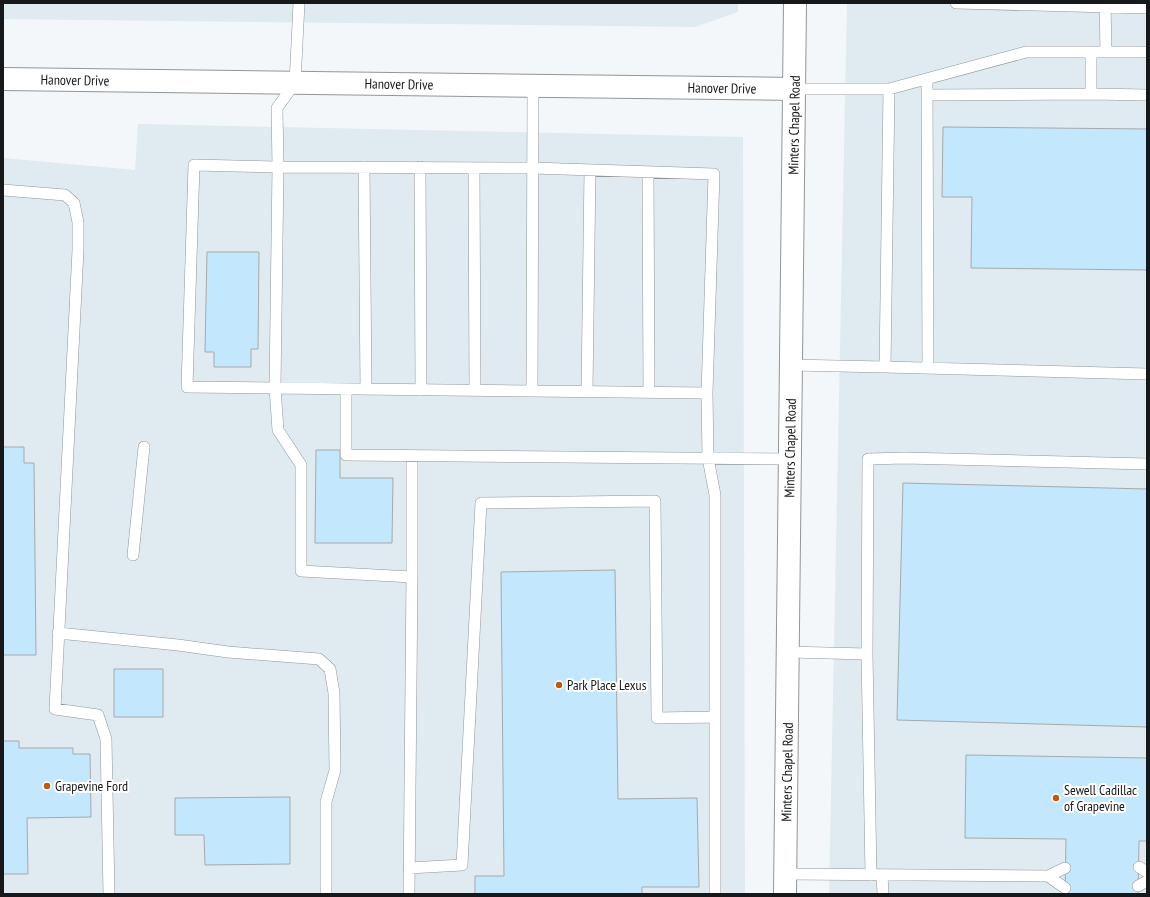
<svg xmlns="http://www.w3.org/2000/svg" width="1150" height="897" viewBox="0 0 1150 897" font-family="'PT Sans Narrow',sans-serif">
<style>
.built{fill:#dfeaf1}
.building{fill:#c3e8fd;stroke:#a6a9ab}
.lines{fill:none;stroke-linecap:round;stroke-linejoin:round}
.service-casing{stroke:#929698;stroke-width:12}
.tertiary-casing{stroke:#929698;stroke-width:24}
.service{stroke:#fff;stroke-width:11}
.tertiary{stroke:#fff;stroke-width:22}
.poi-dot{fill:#bb5d10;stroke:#fff;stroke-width:1.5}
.labels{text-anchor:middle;stroke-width:4;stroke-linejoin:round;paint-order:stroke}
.street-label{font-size:14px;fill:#171819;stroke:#fff}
.poi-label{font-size:14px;fill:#171819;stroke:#fff;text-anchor:start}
</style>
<rect width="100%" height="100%" fill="#f3f7f9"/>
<!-- built -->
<path class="built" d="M3 3H738V12L695 27 3 19Z
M847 3H1147V894H829Z
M138 124 743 137 745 894H3V158L135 170Z"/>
<!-- building -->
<path class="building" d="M943 127 1147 129V270L971 268 972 197H942Z
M207 252H259L258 349H251V367H214V352H205Z
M3 447H24V463H34L36 655H3Z
M316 450H340V478H393L392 543H315Z
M903 483 1147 489V727L897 720Z
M615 570 618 799 697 798 699 887H642V894H475V876H504L501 572Z
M114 669H163V717H114Z
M3 732V741H19V748H73V754H90L91 817 27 818 28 874H3Z
M966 755 1147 758V841H1139L1138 894H1065L1066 839 965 838Z
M290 797V864L205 865 204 835H175V798Z"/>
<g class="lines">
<!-- service casing -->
<g class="service-casing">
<path id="service" d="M299 3 295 83 277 108 278 167 194 165 187 387 532 391 533 86
M956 3 1147 8
M1105 3 1106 52
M927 79 928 368
M794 89H889L1026 52H1147
M1091 94 1147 95
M927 95 1091 94V52
M364 167 366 389
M420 167 421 390
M474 168 475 391
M648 172 649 392
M3 190 65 195 74 203 78 222V250L55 709 98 715 106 739 109 894
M791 365 885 367 1147 374
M885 367 889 89
M346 389V455L790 459
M587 392 590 170
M707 393 708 458 715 495V894
M412 456V577L301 571V465L278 430 275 388 278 167 533 168 714 174 707 393 532 391
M133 555 144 447
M58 633 178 645 228 652 319 659 330 669 334 693 335 770 326 802V894
M788 652 867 654
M1139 867 1147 872
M409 868 462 865 481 503 655 501 657 718 715 717
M786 874 1048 876 1065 868
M871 875 867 654 868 459 905 458 1147 464
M882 875 883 894
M1048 876 1065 888
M1138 886 1147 881
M409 894 412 577"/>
</g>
<!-- tertiary casing -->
<g class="tertiary-casing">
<path id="tertiary" d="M3 79 794 89
M785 894 795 3"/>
</g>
<!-- service -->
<use href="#service" class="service"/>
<!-- tertiary -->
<use href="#tertiary" class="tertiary"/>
</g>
<!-- markers -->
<g class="poi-dot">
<circle cx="559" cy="685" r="4"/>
<circle cx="47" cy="786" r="4"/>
<circle cx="1056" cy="798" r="4"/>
</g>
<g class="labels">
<!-- street labels -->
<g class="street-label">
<text transform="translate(75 80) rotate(1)" y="5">Hanover Drive</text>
<text transform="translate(399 84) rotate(1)" y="5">Hanover Drive</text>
<text transform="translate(722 88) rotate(1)" y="5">Hanover Drive</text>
<text transform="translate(794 125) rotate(-89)" y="5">Minters Chapel Road</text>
<text transform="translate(790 448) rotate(-89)" y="5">Minters Chapel Road</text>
<text transform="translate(787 772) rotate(-89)" y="5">Minters Chapel Road</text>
</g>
<!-- poi labels -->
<g class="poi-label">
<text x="567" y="690">Park Place Lexus</text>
<text x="55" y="791">Grapevine Ford</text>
<text x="1064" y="795">Sewell Cadillac<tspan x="1064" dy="16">of Grapevine</tspan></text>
</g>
</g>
<!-- border -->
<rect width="1150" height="897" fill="none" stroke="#171819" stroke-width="8"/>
</svg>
